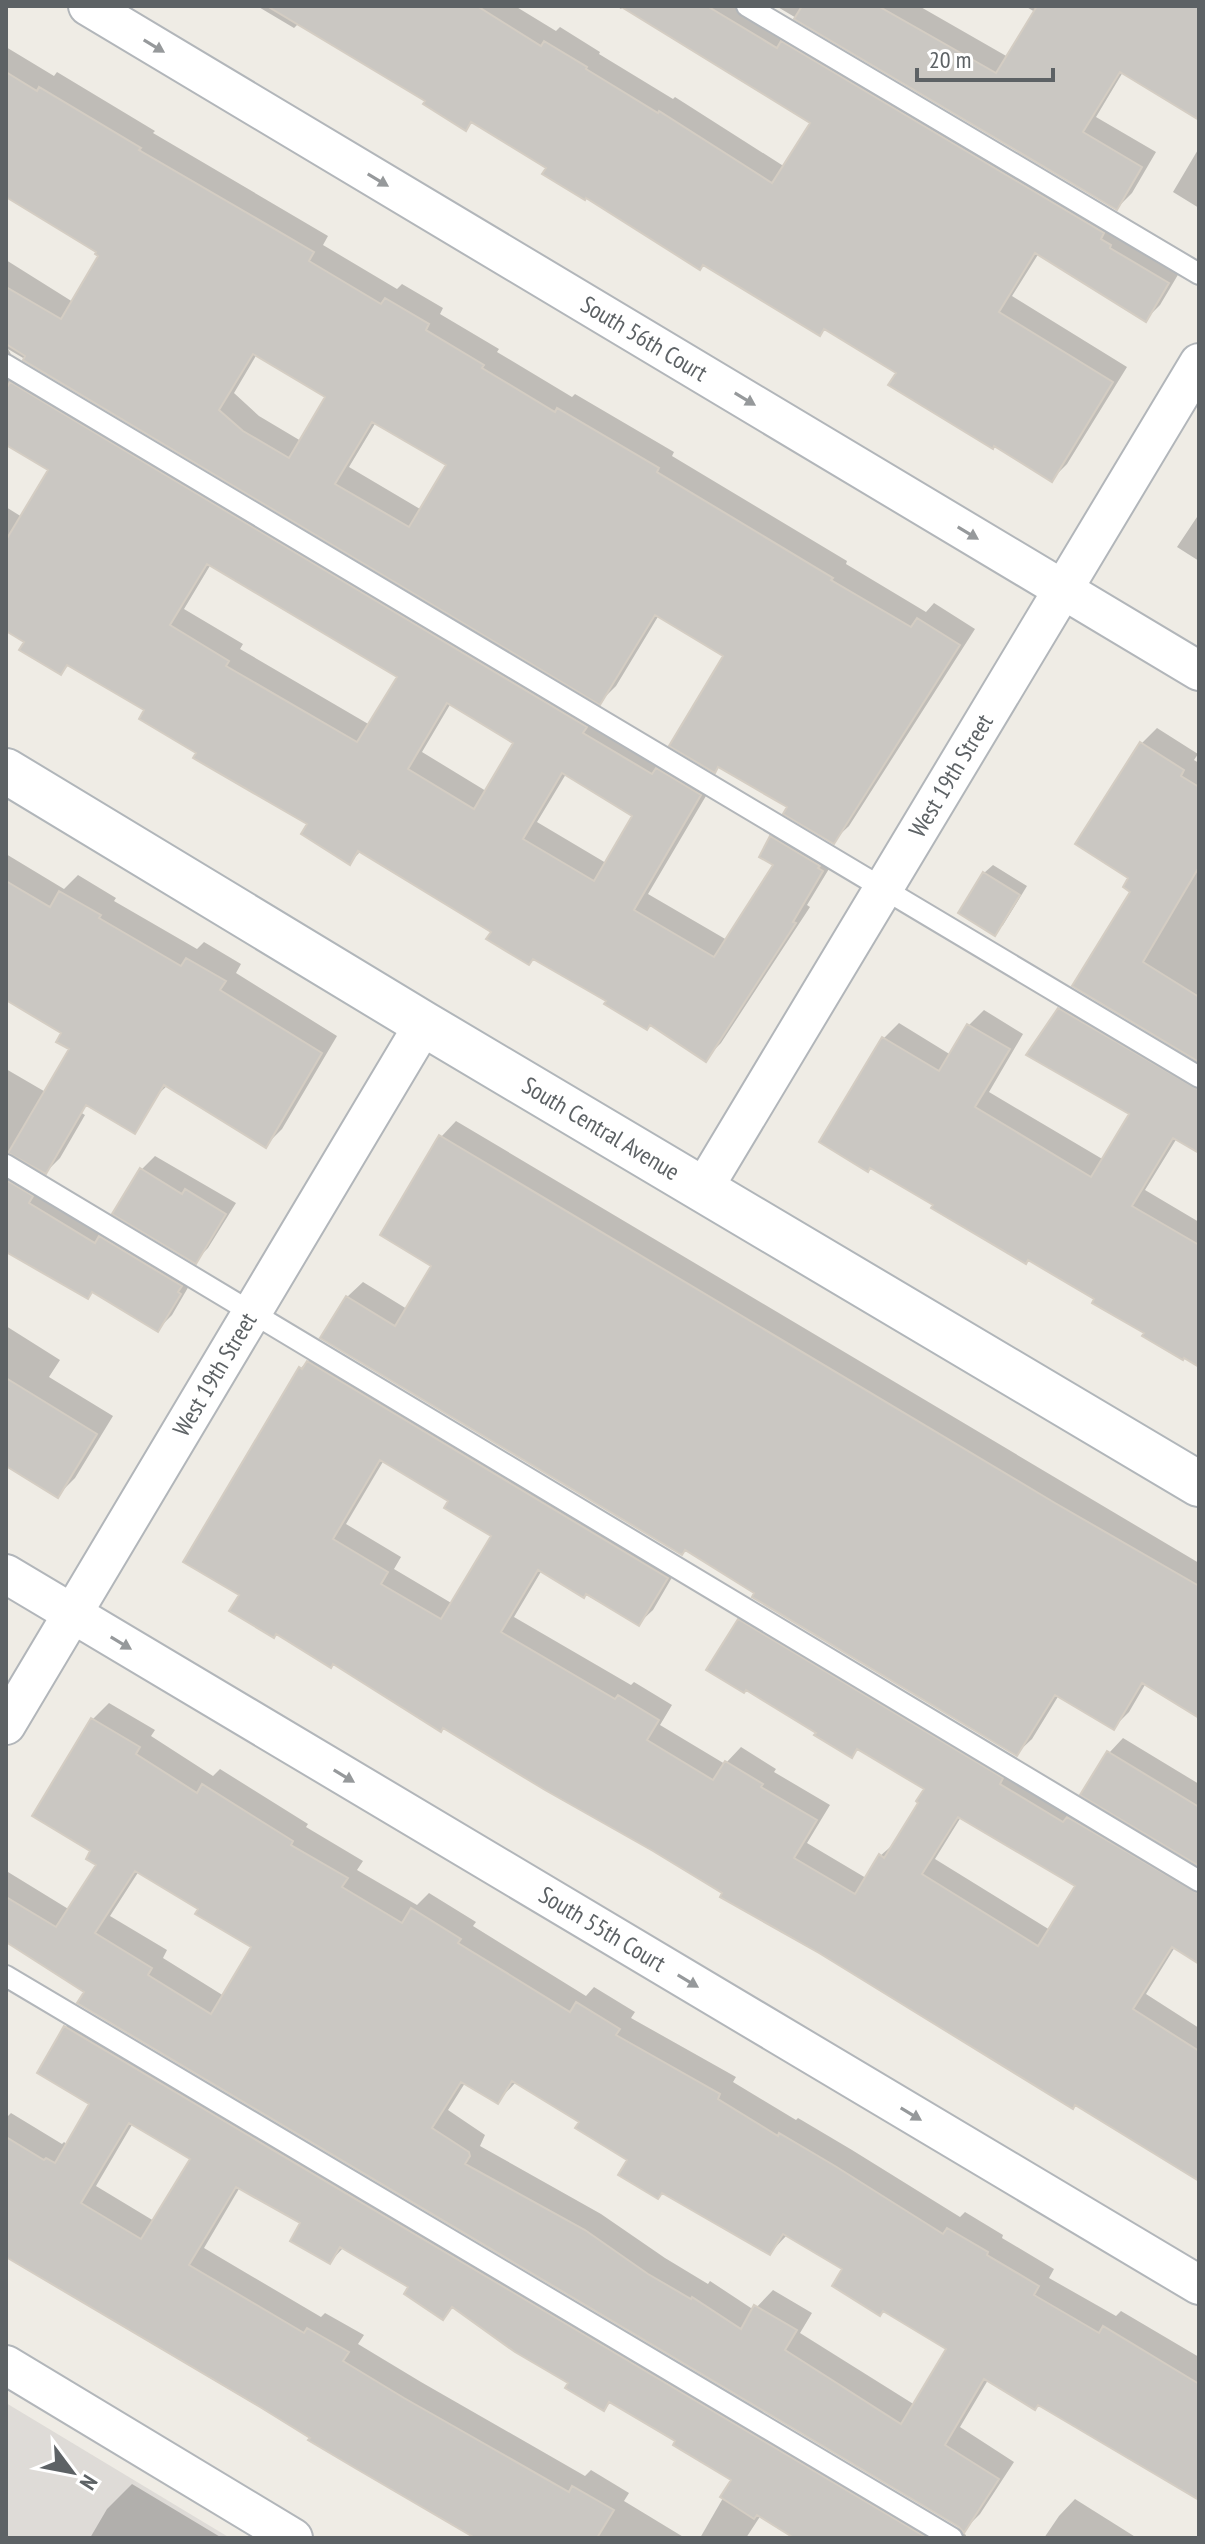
<svg xmlns="http://www.w3.org/2000/svg" width="1205" height="2544" viewBox="0 0 1205 2544" font-family="'PT Sans Narrow',sans-serif">
<style>
.industrial{fill:#dedbd7}
.shadow{fill:#0003;fill-rule:evenodd}
.building{fill:#cac7c2;stroke:#d4cdc3;stroke-width:2;fill-rule:evenodd}
.lines{fill:none;stroke-linecap:round;stroke-linejoin:round}
.lane-casing{stroke:#b2b6ba;stroke-width:24}
.street-casing{stroke:#b2b6ba;stroke-width:42}
.secondary-casing{stroke:#b1b6ba;stroke-width:48}
.lane{stroke:#fff;stroke-width:20}
.street{stroke:#fff;stroke-width:38}
.secondary{stroke:#fff;stroke-width:44}
.oneway{fill:#96999b}
.labels{text-anchor:middle;stroke-width:8;stroke-linejoin:round;paint-order:stroke}
.street-label{font-size:24px;fill:#5d6265;stroke:#fff}
</style>
<rect width="100%" height="100%" fill="#efece5"/>
<!-- industrial -->
<path class="industrial" d="M6 2403 230 2538H6Z"/>
<!-- shadow -->
<path class="shadow" d="M257 6H515L556 31 560 27 600 52 599 54 673 99 675 97 785 167 812 122 624 6 621 9 616 6H760L1182 268 1160 305 1146 319 1039 253 1012 296 1127 367 1067 464 1052 479 899 372 825 327 586 196 548 167 473 121 466 129 428 100 299 23 294 28Z
M776 6H919L1008 57 1035 12 1025 6H1199V118L1123 72 1096 117 1156 152 1132 193 1117 208Z
M6 47 54 76 57 72 155 131 153 133 328 236 323 245 397 289 402 284 443 308 440 314 499 349 497 352 572 397 575 394 674 452 672 456 847 561 846 564 926 612 934 603 975 629 849 826 833 841 790 806 726 656 659 615 616 686 600 702 8 349 15 361 716 779 648 894 727 940 776 865 772 837 788 822 838 854 807 905 810 907 721 1043 705 1059 651 1023 361 851 350 862 310 823 198 753 146 709 70 664 61 672 27 641 6 629V507L22 517 51 469 6 443V260L73 302 101 255 99 251 6 195ZM257 354 328 396 301 441 259 416 234 393ZM376 422 449 464 420 509 349 467ZM211 564 399 676 370 725 240 649 243 644 184 609ZM451 703 515 742 486 791 422 752ZM566 774 635 815 606 863 537 822Z
M1199 148V208L1173 192Z
M1199 514V561L1177 547Z
M1157 728 1198 754 1194 760 1199 763V1060L1074 985 1133 891 1131 877 1077 843 1142 743Z
M6 854 64 889 78 875 116 898 114 901 197 949 204 942 241 964 236 973 337 1036 282 1129 265 1146 168 1085 154 1098 64 1032 6 998Z
M993 865 1027 886 1003 925 994 933 984 873Z
M1074 994 1199 1068V1151L1177 1138 1145 1190 1199 1222V1364L1097 1299 936 1204 884 1038 899 1023 951 1055 969 1025 984 1010 1023 1034 989 1092 1104 1160 1132 1114 1059 1009Z
M6 1069 85 1115 60 1158 46 1172 7 1151V1156L193 1279 172 1315 158 1329 93 1291 6 1250Z
M456 1121 1199 1563V1715L1146 1683 1129 1712 1113 1728 1059 1695 1032 1739 1016 1754 757 1592 347 1297 363 1282 407 1309 434 1265 441 1137Z
M155 1156 236 1203 208 1248 195 1261 142 1169Z
M6 1326 60 1360 49 1377 113 1416 75 1478 58 1495 6 1464Z
M315 1354 681 1562 653 1610 638 1624 542 1570 514 1617 631 1685 634 1682 672 1705 660 1725 725 1764 741 1747 776 1769 774 1772 830 1805 807 1843 866 1878 880 1856 896 1842 926 1788 859 1748 851 1756 818 1732 739 1621 754 1606 1199 1873V1961L1175 1947 1146 1994 1199 2028V2180L1076 2104 1073 2107 924 2017 186 1561 301 1368ZM384 1460 450 1501 493 1536 453 1604 394 1569 401 1557 346 1524ZM961 1817 1078 1885 1050 1930 935 1859Z
M109 1703 155 1730 151 1736 213 1776 220 1769 308 1824 306 1827 363 1861 357 1870 417 1905 429 1893 476 1922 473 1926 586 1996 594 1987 635 2012 631 2018 736 2077 733 2082 796 2120 798 2118 852 2150 960 2217 965 2212 1003 2235 1002 2238 1054 2269 1049 2278 1116 2316 1121 2311 1199 2357V2497L1039 2403 988 2380 960 2427 1014 2462 980 2514 964 2530 960 2525 10 1942 6 1945V1875L8 1872 70 1910 99 1865 93 1851V1719ZM139 1871 201 1908 254 1946 224 1996 163 1958 167 1950 110 1916ZM516 2082 582 2122 630 2159 770 2253 788 2234 845 2268 948 2348 915 2405 800 2333 812 2313 773 2290 754 2310 710 2281 708 2284 665 2258 601 2214 480 2146 485 2135 448 2110 465 2083 497 2102Z
M1123 1738 1199 1784V1864L1109 1753Z
M82 2010 966 2535 965 2538H798L761 2515 746 2538H700L734 2479 678 2440 611 2401 604 2409 571 2383 454 2306 443 2317 411 2287 344 2247 330 2262 303 2223 240 2187 204 2248 321 2317 325 2313 364 2335 358 2344 421 2382 585 2476 591 2470 629 2493 624 2501 685 2538H481L6 2257V2118L11 2113 62 2144 64 2142 68 2145 92 2103 39 2072 66 2027ZM133 2123 193 2158 154 2221 96 2186Z
M132 2484 222 2538H90L107 2509Z
M1075 2499 1137 2538H1044L1059 2516Z"/>
<!-- building -->
<path class="building" d="M267 6H477L541 46 544 41 587 67 586 69 658 113 659 111 772 183 810 123 620 6H707L777 48 781 41 1104 233 1101 239 1111 245 1110 248 1169 283 1146 322 1035 253 999 312 1113 382 1052 482 994 446 993 449 888 385 896 373 824 329 820 336 703 265 700 270 586 198 585 200 542 174 546 168 471 122 466 131 423 104 425 101Z
M802 6H878L996 73 1037 6H1199V120L1120 72 1083 132 1142 167 1117 210 794 19Z
M6 72 37 91 39 87 141 148 139 150 314 252 309 261 381 304 385 298 429 324 426 330 484 365 482 368 555 412 557 408 659 468 657 472 833 578 831 580 911 627 917 618 960 645 834 844 783 814 787 807 718 767 715 773 669 746 723 656 655 615 600 705 23 360 25 356 6 344V287L61 319 98 256 95 254 96 252 6 197ZM253 354 325 397 289 458 243 431 219 410ZM372 422 446 465 409 527 335 484Z
M10 382 587 727 583 733 652 774 656 768 701 795 634 910 714 957 773 865 759 857 770 836 820 866 818 868 823 871 793 922 796 923 706 1062 650 1025 647 1030 604 1004 606 1001 533 959 529 965 486 939 491 932 358 851 350 865 301 834 307 824 193 758 196 753 139 719 144 710 67 665 61 675 19 650 24 642 6 631V540L48 470 6 445V389ZM207 564 397 677 357 742 226 666 229 661 170 625ZM447 703 513 743 474 809 408 769ZM562 773 632 816 594 881 523 839Z
M1140 742 1184 770 1181 776 1199 787V867L1143 962 1199 997V1062L1072 986 1130 892 1123 887 1128 878 1075 844Z
M983 872 1020 895 995 936 958 913Z
M6 881 50 907 59 891 101 915 99 918 181 966 186 958 226 981 220 990 322 1053 266 1148 164 1085 135 1134 86 1105 46 1174 8 1153 69 1049 56 1042 61 1033 6 1000Z
M1058 1008 1199 1090V1153L1173 1138 1132 1206 1199 1245V1367L1184 1358 1183 1360 1142 1336 1144 1333 1092 1303 1094 1299 1028 1260 1026 1264 931 1208 933 1205 870 1168 868 1172 819 1142 882 1037 939 1071 967 1024 1010 1049 975 1107 1091 1177 1129 1114 1026 1055Z
M439 1135 1055 1503 1199 1586V1718L1142 1683 1114 1730 1055 1695 1017 1756 752 1597 754 1593 685 1550 682 1555 320 1338 346 1296 395 1326 431 1266 380 1235Z
M140 1168 182 1194 185 1189 226 1214 196 1264 112 1214Z
M6 1180 33 1196 29 1203 95 1243 99 1236 182 1286 178 1292 181 1294 158 1332 92 1292 88 1299 6 1252Z
M307 1361 668 1578 639 1626 586 1594 584 1598 538 1570 501 1632 615 1699 618 1695 659 1720 647 1740 713 1780 725 1761 763 1784 761 1787 817 1820 794 1858 855 1894 879 1854 884 1858 918 1803 916 1801 924 1789 857 1749 852 1758 814 1735 816 1733 746 1690 744 1693 706 1670 738 1619 1003 1778 1000 1784 1063 1822 1067 1817 1199 1894V1964L1172 1947 1133 2009 1199 2051V2181L1075 2105 1073 2109 819 1953 720 1897 722 1893 653 1851 545 1790 443 1728 441 1732 333 1664 331 1668 276 1634 274 1638 229 1611 239 1595 183 1562 299 1367 302 1369ZM380 1460 448 1501 444 1508 491 1536 441 1619 381 1584 388 1572 333 1539ZM958 1817 1075 1886 1038 1946 922 1874Z
M6 1378 97 1434 58 1498 6 1466Z
M91 1718 140 1747 136 1754 197 1793 202 1784 293 1841 291 1845 348 1878 342 1887 402 1923 411 1908 461 1939 458 1943 570 2012 576 2002 620 2029 616 2035 720 2094 718 2099 778 2136 779 2133 835 2166 943 2234 947 2228 988 2252 987 2255 1039 2286 1034 2295 1099 2333 1103 2326 1199 2384V2500L1038 2405 1035 2410 984 2379 945 2445 999 2479 964 2533 959 2527 77 2003 84 1992 6 1942V1897L56 1927 96 1865 86 1859 90 1851 32 1816ZM135 1871 198 1909 195 1914 251 1947 211 2014 148 1975 152 1968 95 1933ZM512 2081 579 2122 575 2128 627 2160 618 2175 658 2199 662 2193 770 2255 783 2234 842 2269 832 2286 880 2316 883 2311 946 2349 901 2424 785 2350 797 2330 754 2305 741 2329 692 2297 691 2299 648 2274 585 2230 465 2164 470 2156 469 2152 432 2128 461 2082 498 2104Z
M1107 1751 1199 1807V1866L1080 1795Z
M64 2026 927 2538H794L757 2515 754 2519 720 2497 731 2480 673 2445 675 2441 609 2402 604 2411 565 2388 568 2383 515 2352 452 2307 443 2320 404 2294 408 2287 340 2247 330 2264 290 2241 300 2223 236 2187 189 2265 304 2333 307 2328 349 2352 343 2361 404 2398 569 2492 572 2486 614 2510 597 2538H475L355 2468 308 2440 310 2438 260 2407 6 2257V2137L44 2160 46 2158 55 2163 89 2104 37 2073ZM129 2123 190 2159 141 2239 81 2203Z"/>
<g class="lines">
<!-- lane casing -->
<g class="lane-casing">
<path id="lane" d="M747 6 1199 274
M6 365 1199 1077
M6 1165 1199 1881
M6 1976 952 2538"/>
</g>
<!-- street casing -->
<g class="street-casing">
<g id="street">
<path id="s1" d="M88 6 1199 671"/>
<path id="s2" d="M703 1189 1199 363"/>
<path id="s3" d="M6 1574 1199 2285"/>
<path id="s4" d="M6 1725 424 1024"/>
<path d="M6 2365 293 2538"/>
</g>
</g>
<!-- secondary casing -->
<g class="secondary-casing">
<g id="secondary">
<path id="s5" d="M6 771 424 1024 1199 1484"/>
</g>
</g>
<!-- lane -->
<use href="#lane" class="lane"/>
<!-- street -->
<use href="#street" class="street"/>
<!-- secondary -->
<use href="#secondary" class="secondary"/>
</g>
<!-- one-way arrows -->
<defs><path id="oneway-solid" d="M-6-.8H1V-3.2L6.5 0L1 3.2V.8H-6Z" transform="scale(2)"/></defs>
<g class="oneway">
<use href="#oneway-solid" transform="translate(154 46) rotate(31)"/>
<use href="#oneway-solid" transform="translate(378 180) rotate(31)"/>
<use href="#oneway-solid" transform="translate(745 399) rotate(31)"/>
<use href="#oneway-solid" transform="translate(968 533) rotate(31)"/>
<use href="#oneway-solid" transform="translate(121 1643) rotate(31)"/>
<use href="#oneway-solid" transform="translate(344 1776) rotate(31)"/>
<use href="#oneway-solid" transform="translate(688 1981) rotate(31)"/>
<use href="#oneway-solid" transform="translate(911 2114) rotate(31)"/>
</g>
<g class="labels">
<!-- street labels -->
<g class="street-label">
<text dy="8" stroke="none"><textPath href="#s1" startOffset="648">South 56th Court</textPath></text>
<text dy="8" stroke="none"><textPath href="#s2" startOffset="482">West 19th Street</textPath></text>
<text dy="8" stroke="none"><textPath href="#s5" startOffset="694">South Central Avenue</textPath></text>
<text dy="8" stroke="none"><textPath href="#s4" startOffset="408">West 19th Street</textPath></text>
<text dy="8" stroke="none"><textPath href="#s3" startOffset="694">South 55th Court</textPath></text>
</g>
</g>
<!-- border -->
<rect width="1205" height="2544" fill="none" stroke="#5d6265" stroke-width="16"/>
<!-- north arrow -->
<g transform="translate(72 2472) rotate(122)" stroke="#ffffff" stroke-width="6" paint-order="stroke">
<path d="M0-6L14 30L0 20L-14 30Z" fill="#5d6265"/>
<text y="-12" font-size="22" font-weight="bold" text-anchor="middle" fill="#5d6265">N</text>
</g>
<!-- scale -->
<path d="M917 68v12h136v-12" fill="none" stroke="#5d6265" stroke-width="4"/>
<text x="929" y="68" font-size="24" fill="#5d6265" stroke="#ffffff" stroke-width="6" paint-order="stroke">20 m</text>
</svg>
